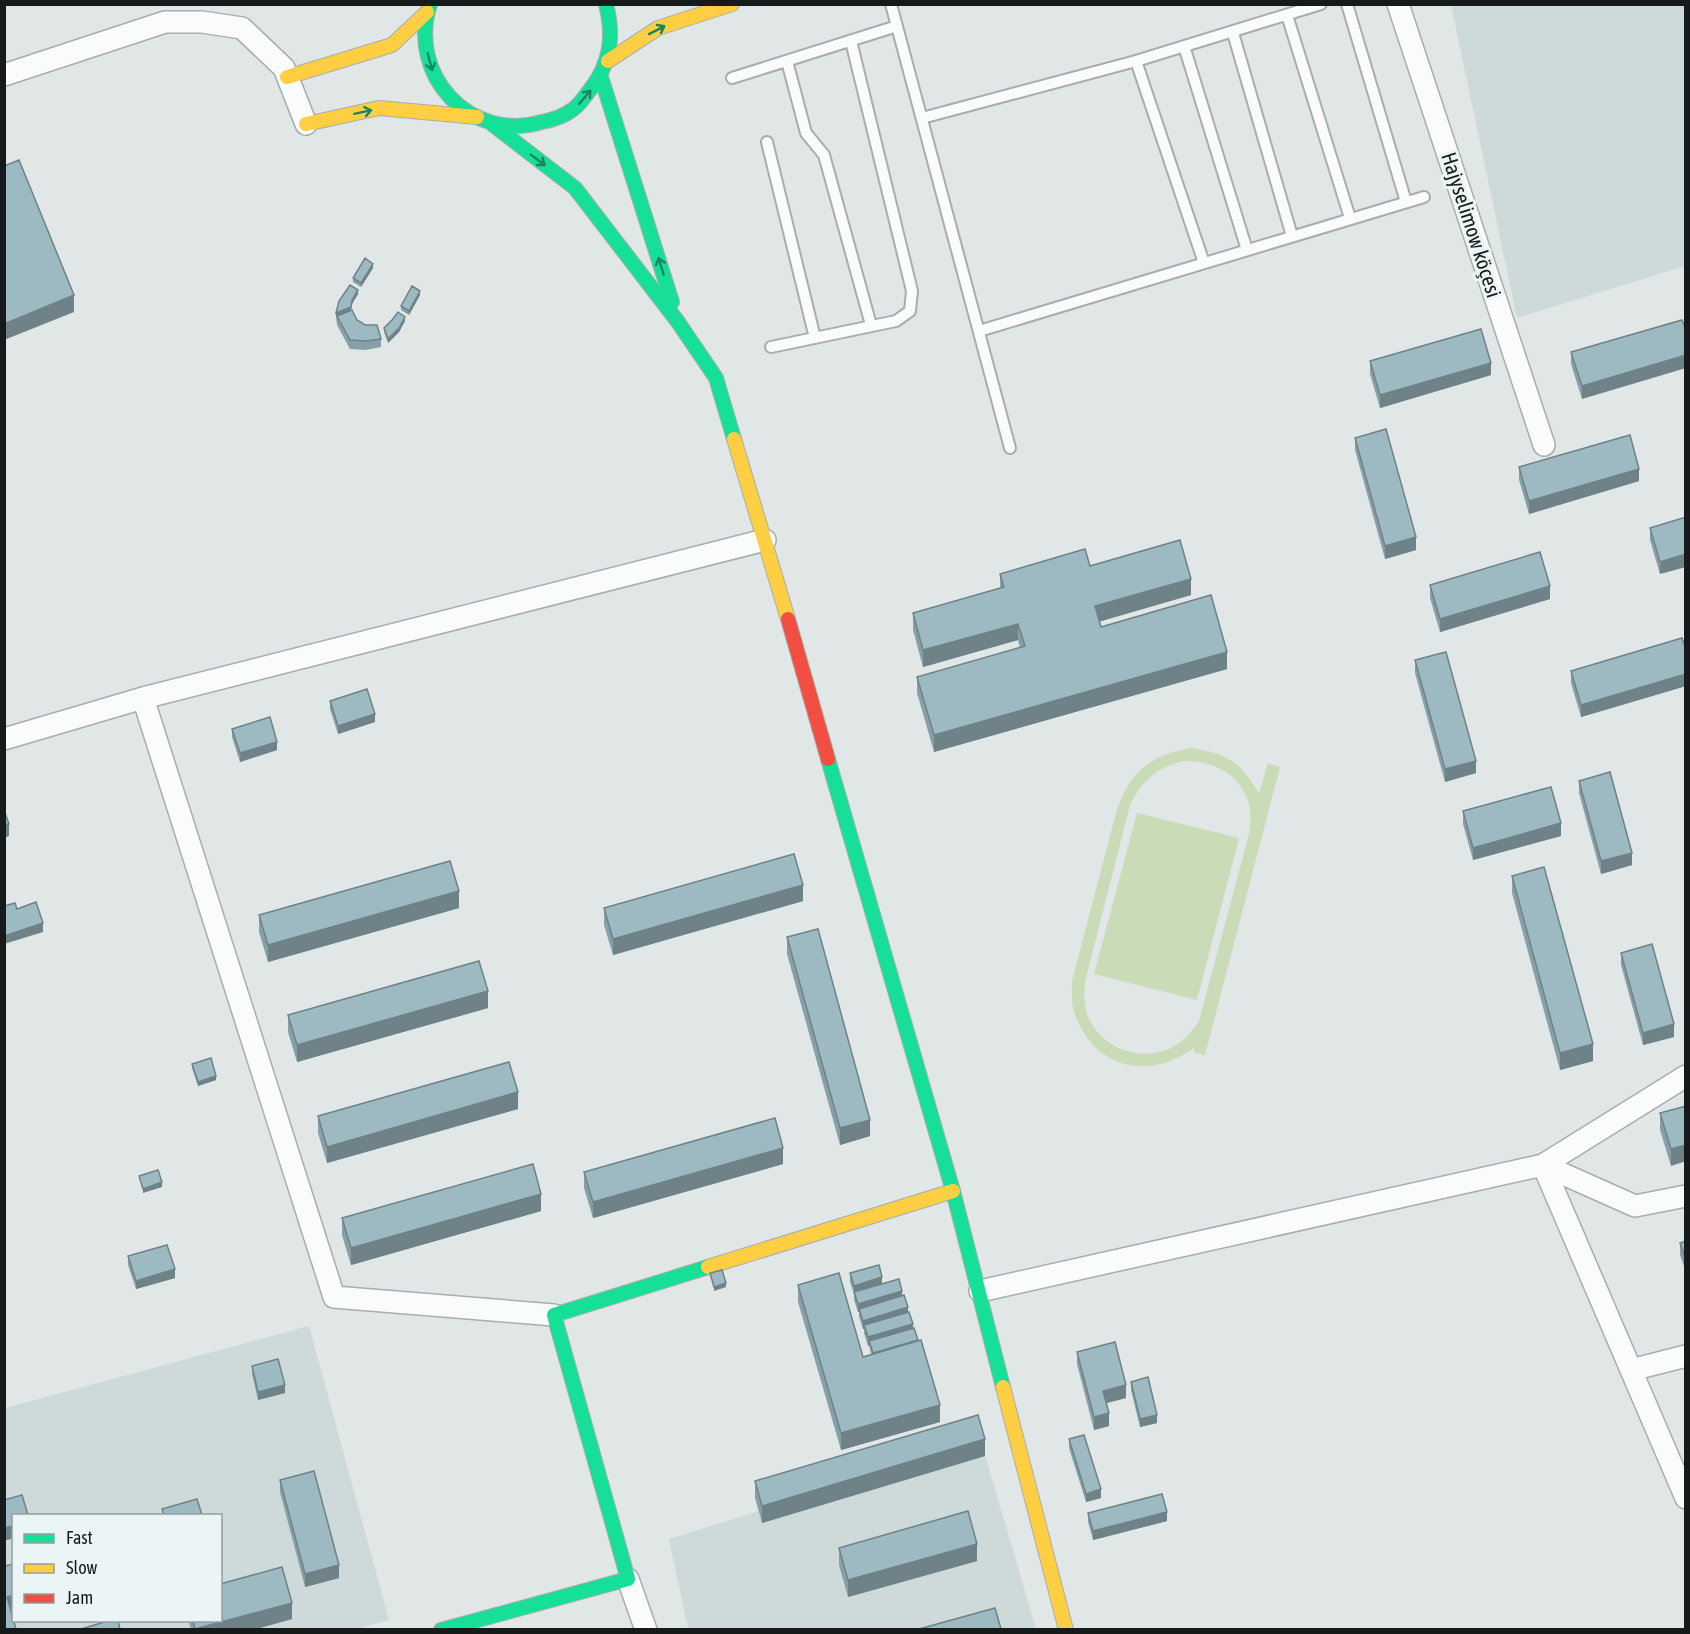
<svg xmlns="http://www.w3.org/2000/svg" width="1690" height="1634" viewBox="0 0 1690 1634" font-family="'Asap Condensed',sans-serif">
<style>
.built{fill:#cedada;fill-rule:evenodd}
.pitch{fill:#c9dcb7;fill-rule:evenodd}
.lines{fill:none;stroke-linecap:round;stroke-linejoin:round}
.lane-casing{stroke:#a9adad;stroke-width:14}
.street-casing{stroke:#a9adad;stroke-width:24}
.fast-casing{stroke:#a9adad;stroke-width:16}
.slow-casing{stroke:#a9adad;stroke-width:16}
.jam-casing{stroke:#a9adad;stroke-width:16}
.lane{stroke:#fafbfb;stroke-width:10}
.street{stroke:#fafbfb;stroke-width:21}
.fast{stroke:#16e098;stroke-width:14}
.slow{stroke:#ffcf43;stroke-width:14}
.jam{stroke:#f24e42;stroke-width:14}
.wall{fill:#87a0a8}
.shaded-wall{fill:#6e8288}
.building{fill:#9dbac3;stroke:#6e8288;stroke-width:1.5}
.oneway{stroke:#16875f}
.labels{text-anchor:middle;stroke-width:6;stroke-linejoin:round;paint-order:stroke}
.street-label{font-size:21px;fill:#171a1a;stroke:#ecf5f5}
</style>
<rect width="100%" height="100%" fill="#e1e6e6"/>
<!-- built -->
<path class="built" d="M1451 5H1685V266L1517 318Z
M309 1326 389 1620 352 1630H5V1408ZM14 1516H220V1620H14Z
M978 1431 1036 1629H688L669 1539 759 1511Z"/>
<!-- pitch -->
<path class="pitch" d="M1191 748C1227 753 1242 763 1259 794L1268 763 1280 767 1205 1055 1194 1053V1048C1150 1080 1097 1070 1076 1017 1071 1006 1072 993 1072 981L1117 809C1131 771 1151 755 1191 748ZM1183 761C1214 760 1245 776 1250 810 1251 817 1250 826 1249 834L1199 1021C1191 1033 1182 1043 1169 1049 1137 1062 1099 1047 1087 1014 1084 1003 1084 993 1085 982L1130 805C1142 781 1156 768 1183 761Z
M1137 813 1239 838 1197 1000 1094 974Z"/>
<g class="lines">
<!-- lane casing -->
<g class="lane-casing">
<path id="lane" d="M891 4 1010 448
M1347 4 1406 202
M1287 15 1350 218
M1233 33 1292 236
M1184 46 1247 250
M787 61 806 133 824 155 871 325
M1136 61 1204 263
M732 78 897 26
M922 118 1136 61 1321 4
M767 142 815 338
M979 331 1424 197
M771 347 896 321 910 311 912 291 851 41"/>
</g>
<!-- street casing -->
<g class="street-casing">
<path id="street" d="M1398 4 1544 445
M4 75 165 22H202L242 28 284 68 306 124
M143 698 334 1297 554 1315
M4 739 143 698 765 540
M1543 1165 1686 1498
M1543 1165 1635 1206 1686 1196
M980 1291 1543 1165 1686 1076
M1631 1370 1686 1356
M628 1579 646 1630"/>
</g>
<!-- fast casing -->
<g class="fast-casing">
<path id="fast" d="M430 4C407 75 470 143 542 122 552 120 564 116 572 110 580 105 584 97 590 90 611 63 614 36 606 4
M601 77 672 302
M492 124 575 188 678 322 716 378 734 439
M828 759 953 1191 1003 1387
M441 1630 628 1579 554 1315 708 1267"/>
</g>
<!-- slow casing -->
<g class="slow-casing">
<path id="slow" d="M608 61 658 28 732 4
M287 77 392 45 427 12
M306 124 379 108 477 117
M734 439 788 619
M708 1267 953 1191
M1003 1387 1066 1630"/>
</g>
<!-- jam casing -->
<g class="jam-casing">
<path id="jam" d="M788 619 828 759"/>
</g>
<!-- lane -->
<use href="#lane" class="lane"/>
<!-- street -->
<use href="#street" class="street"/>
<!-- fast -->
<use href="#fast" class="fast"/>
<!-- slow -->
<use href="#slow" class="slow"/>
<!-- jam -->
<use href="#jam" class="jam"/>
</g>
<!-- wall -->
<path class="wall" d="M373 268 361 287 353 282V278Z
M358 294 352 304 351 310 357 320 381 339V347L366 350 350 349 337 325 336 317Z
M420 295 409 315 401 310V306Z
M1682 320 1582 399 1571 364V352Z
M405 321 399 332 388 343 384 332V328Z
M1370 361 1491 375 1380 408 1370 374Z
M1355 438 1416 550 1385 559 1355 450Z
M1519 467 1639 481 1529 514 1519 480Z
M1686 517 1660 574 1650 540V528Z
M1090 566 1191 595 1099 621 1101 627 1227 669 934 752 917 693V677L1020 648 1018 640 923 667 913 630V613L1000 588V574Z
M1430 585 1550 599 1440 632 1430 598Z
M1686 650V686L1581 717 1571 683V671Z
M1415 660 1476 773 1445 782 1415 673Z
M330 701 375 722 338 734 330 709Z
M232 729 277 750 240 762 232 737Z
M1579 781 1632 865 1601 874 1579 793Z
M1463 811 1561 836 1473 860 1463 824Z
M1512 876 1593 1061 1560 1070 1512 893Z
M803 901 613 955 604 925V908Z
M459 908 268 962 259 932V915Z
M787 937 870 1136 840 1145 787 954Z
M1621 953 1674 1037 1643 1045 1621 965Z
M488 1008 297 1062 288 1032V1015Z
M192 1064 216 1080 198 1086 192 1068Z
M1686 1106 1671 1166 1660 1130V1113Z
M518 1109 327 1163 318 1133V1116Z
M783 1164 593 1218 584 1188V1172Z
M541 1211 351 1265 342 1235V1218Z
M1686 1241V1272L1680 1255V1243Z
M128 1256 175 1278 136 1289 128 1265Z
M850 1273 882 1283 902 1296 940 1422 841 1450 798 1302V1285L863 1357 871 1354 869 1345 868 1346 864 1333V1329H863L859 1317V1312H858L854 1300V1294L850 1282Z
M1077 1352 1126 1398 1106 1403 1109 1426 1094 1430 1077 1364Z
M252 1366 285 1393 258 1400 252 1374Z
M1131 1382 1157 1423 1140 1427 1131 1390Z
M1069 1439 1101 1498 1086 1502 1069 1448Z
M985 1456 762 1523 755 1498V1481Z
M280 1480 339 1578 305 1587 280 1492Z
M1088 1513 1167 1521 1093 1540 1088 1522Z
M839 1548 977 1561 848 1597 839 1565Z
M292 1619 256 1629H191L188 1620Z"/>
<!-- shaded-wall -->
<path class="shaded-wall" d="M373 264V268L361 287V283Z
M358 290V294L352 304 351 311 336 317V313L352 300Z
M420 291V295L409 315V311Z
M74 295V312L4 340V324Z
M405 317V321L399 332 388 343V339Z
M1686 355V368L1582 399V386Z
M1491 363V375L1380 408V395Z
M1639 469V481L1529 514V501Z
M1416 537V550L1385 559V546Z
M1686 554V567L1660 574V562Z
M1191 579V595L1095 623V606Z
M1550 586V599L1440 632V619Z
M1018 624V640L923 667V650Z
M1227 652V669L934 752V735Z
M1686 674V686L1581 717V705Z
M375 714V722L338 734V726Z
M277 742V750L240 762V753Z
M1476 761V773L1445 782V769Z
M1561 823V836L1473 860V848Z
M9 824V836L4 838V825Z
M1632 853V865L1601 874V861Z
M803 885V901L613 955V939Z
M459 891V908L268 962V945Z
M43 923V932L4 944V936Z
M488 991V1008L297 1062V1045Z
M1674 1024V1037L1643 1045V1033Z
M1593 1044V1061L1560 1070V1053Z
M216 1076V1080L198 1086V1082Z
M518 1092V1109L327 1163V1147Z
M870 1120V1136L840 1145V1128Z
M1686 1145V1161L1671 1166V1149Z
M783 1148V1164L593 1218V1202Z
M162 1182V1187L143 1193V1189Z
M541 1194V1211L351 1265V1248Z
M175 1269V1278L136 1289V1281Z
M882 1277V1286L854 1292V1294V1286Z
M726 1283V1287L714 1291V1287Z
M902 1291V1299L859 1309V1312H858V1304Z
M908 1307V1316L864 1325V1329H863V1321Z
M913 1324V1333L869 1341V1345L868 1346V1337Z
M285 1385V1393L258 1400V1392Z
M1126 1385V1398L1103 1404V1391Z
M940 1405V1422L841 1450V1433Z
M1109 1413V1426L1094 1430V1417Z
M1157 1415V1423L1140 1427V1419Z
M985 1439V1456L762 1523V1506Z
M1101 1489V1498L1086 1502V1494Z
M1167 1512V1521L1093 1540V1531Z
M14 1526V1538L4 1541V1528Z
M977 1544V1561L848 1597V1580Z
M339 1565V1578L305 1587V1574Z
M14 1595V1607L7 1609V1597Z
M292 1603V1619L256 1629H196Z"/>
<!-- building -->
<path class="building" d="M19 160 74 295 4 324V166Z
M365 258 373 264 361 283 353 278Z
M350 285 358 290 352 300 351 307 336 313 339 301Z
M412 286 420 291 409 311 401 306Z
M352 310 357 320 365 325H377L381 339 366 341 350 340 337 316Z
M398 312 405 317 399 328 388 339 384 328 392 320Z
M1682 320 1686 330V355L1582 386 1571 352Z
M1481 329 1491 363 1380 395 1370 361Z
M1386 429 1416 537 1385 546 1355 438Z
M1630 435 1639 469 1529 501 1519 467Z
M1686 517V554L1660 562 1650 528Z
M1180 540 1191 579 1095 606 1101 627 1211 595 1227 652 934 735 917 677 1025 646 1018 624 923 650 913 613 1004 587 1000 574 1085 549 1090 566Z
M1540 552 1550 586 1440 619 1430 585Z
M1682 638 1686 650V674L1581 705 1571 671Z
M1446 652 1476 761 1445 769 1415 660Z
M367 689 375 714 338 726 330 701Z
M270 717 277 742 240 753 232 729Z
M1610 772 1632 853 1601 861 1579 781Z
M1551 787 1561 823 1473 848 1463 811Z
M4 810 9 824 4 825Z
M794 854 803 885 613 939 604 908Z
M450 861 459 891 268 945 259 915Z
M1544 867 1593 1044 1560 1053 1512 876Z
M36 902 43 923 4 936V906L15 903 17 909Z
M818 929 870 1120 840 1128 787 937Z
M1652 944 1674 1024 1643 1033 1621 953Z
M479 961 488 991 297 1045 288 1015Z
M211 1058 216 1076 198 1082 192 1064Z
M509 1062 518 1092 327 1147 318 1116Z
M1686 1106V1145L1671 1149 1660 1113Z
M775 1118 783 1148 593 1202 584 1172Z
M533 1164 541 1194 351 1248 342 1218Z
M158 1170 162 1182 143 1189 139 1176Z
M1686 1241V1260L1680 1243Z
M167 1245 175 1269 136 1281 128 1256Z
M879 1265 882 1277 854 1286 850 1273Z
M722 1270 726 1283 714 1287 710 1273Z
M839 1273 863 1357 921 1340 940 1405 841 1433 798 1285Z
M899 1279 902 1291 858 1304 854 1292Z
M904 1295 908 1307 863 1321 859 1309Z
M909 1312 913 1324 868 1337 864 1325Z
M914 1328 918 1340 873 1353 869 1341Z
M1115 1342 1126 1385 1103 1391 1109 1413 1094 1417 1077 1352Z
M278 1359 285 1385 258 1392 252 1366Z
M1148 1377 1157 1415 1140 1419 1131 1382Z
M978 1415 985 1439 762 1506 755 1481Z
M1084 1435 1101 1489 1086 1494 1069 1439Z
M314 1471 339 1565 305 1574 280 1480Z
M1162 1494 1167 1512 1093 1531 1088 1513Z
M22 1495 28 1515H14V1526L4 1528V1500Z
M197 1499 202 1515H164L162 1509Z
M968 1511 977 1544 848 1580 839 1548Z
M14 1564V1595L7 1597 16 1629H4V1566Z
M282 1567 292 1603 195 1629 193 1620H220V1584Z
M995 1608 1001 1629H919Z
M111 1620H118L120 1629H81Z"/>
<!-- one-way arrows -->
<defs><path id="oneway-shaft" d="M-6 0H5M1.5-3L5.5 0L1.5 3" fill="none" stroke-width="1.6" stroke-linecap="round" stroke-linejoin="round" transform="scale(1.5)"/></defs>
<g class="oneway">
<use href="#oneway-shaft" transform="translate(657 30) rotate(-27)"/>
<use href="#oneway-shaft" transform="translate(430 62) rotate(75)"/>
<use href="#oneway-shaft" transform="translate(585 97) rotate(-50)"/>
<use href="#oneway-shaft" transform="translate(363 112) rotate(-12)"/>
<use href="#oneway-shaft" transform="translate(538 160) rotate(37)"/>
<use href="#oneway-shaft" transform="translate(661 266) rotate(-107)"/>
</g>
<g class="labels">
<!-- street labels -->
<g class="street-label">
<text transform="translate(1471 225) rotate(72)" y="7">Hajyselimow köçesi</text>
</g>
</g>
<!-- border -->
<rect width="1690" height="1634" fill="none" stroke="#171a1a" stroke-width="12"/>
<!-- legend -->
<rect x="12" y="1514" width="210" height="108" fill="#ecf5f5" stroke="#979d9d" stroke-width="1.5"/>
<rect x="24" y="1534" width="30" height="9" fill="#16e098" stroke="#979d9d" stroke-width="1.5"/>
<text x="66" y="1544" font-size="18" fill="#171a1a">Fast</text>
<rect x="24" y="1564" width="30" height="9" fill="#ffcf43" stroke="#979d9d" stroke-width="1.5"/>
<text x="66" y="1574" font-size="18" fill="#171a1a">Slow</text>
<rect x="24" y="1594" width="30" height="9" fill="#f24e42" stroke="#979d9d" stroke-width="1.5"/>
<text x="66" y="1604" font-size="18" fill="#171a1a">Jam</text>
</svg>
